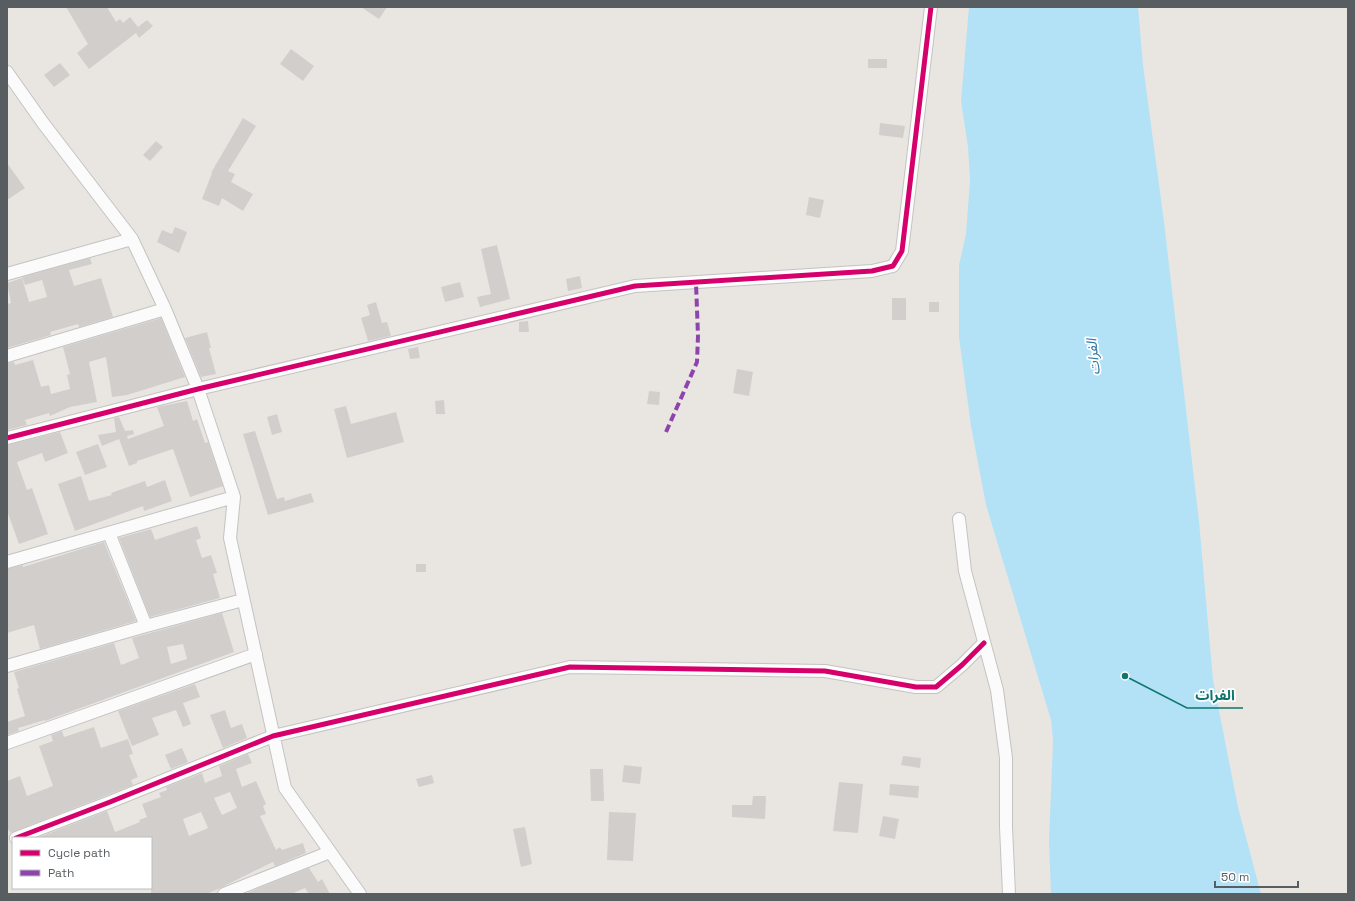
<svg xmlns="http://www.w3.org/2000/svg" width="1355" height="901" viewBox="0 0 1355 901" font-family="'Space Grotesk','Noto Sans Arabic',sans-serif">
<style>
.water{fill:#b3e2f6}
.building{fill:#d1cecc;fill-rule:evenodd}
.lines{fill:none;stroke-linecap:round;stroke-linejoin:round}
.minor-casing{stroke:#c4c3c3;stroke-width:14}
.minor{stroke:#fcfbfb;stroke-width:12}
.quiet{stroke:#8e44ad;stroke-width:4;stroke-dasharray:8 4;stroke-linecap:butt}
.cycleway-casing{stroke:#fff;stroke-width:8}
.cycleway{stroke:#d6006c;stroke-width:5}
.labels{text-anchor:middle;stroke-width:3.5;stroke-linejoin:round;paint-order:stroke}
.water-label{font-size:14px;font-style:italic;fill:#3077a3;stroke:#fff}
.leader{fill:none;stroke:#0f766e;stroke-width:1.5}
.callout-dot{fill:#0f766e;stroke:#fff;stroke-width:1.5}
.callout-label{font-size:14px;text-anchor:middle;font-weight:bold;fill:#0f766e;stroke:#fff;stroke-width:3.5;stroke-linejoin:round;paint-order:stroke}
</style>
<rect width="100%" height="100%" fill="#e9e6e2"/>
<!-- water -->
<path class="water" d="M969 7H1138L1143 65 1164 222 1199 521 1213 680 1238 807 1261 894H1051L1049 841 1053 740 1051 720 986 505 971 426 959 337V265L966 234 970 180 968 147 961 101Z"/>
<!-- building -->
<path class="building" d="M66 7H107L116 22 120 19 123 23 130 17 138 27 147 20 153 26 139 38 136 33 89 69 77 53 88 44Z
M361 7H387L379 19Z
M291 49 314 66 303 81 280 64Z
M868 59H887V68H868Z
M60 63 70 75 54 87 44 75Z
M243 118 256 126 228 171 235 174 231 182 253 194 243 211 222 198 219 206 202 199 212 173H211Z
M880 123 905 126 903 138 879 135Z
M156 141 163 147 150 161 143 155Z
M7 163 25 188 7 200Z
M809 197 824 200 820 218 806 215Z
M175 227 187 232 179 253 157 242 162 230 172 234Z
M497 245 510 299 480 307 477 297 491 294 481 249Z
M90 258 92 264 69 270 74 286 101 278 113 317 79 327 78 324 50 332 51 335 7 348V304L11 303 7 283 22 278 29 302 47 297 42 280 25 285 22 277Z
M580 276 582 288 568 291 566 279Z
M460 282 464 297 445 302 441 287Z
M892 298H906V320H892Z
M376 302 382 323 387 322 391 336 368 341 361 318 370 315 367 305Z
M929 302H939V312H929Z
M161 318 185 377 127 395 112 397 106 357 89 362 97 402 70 407 50 416 49 413 25 420 27 425 7 430V363L14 362 15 365 33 360 41 387 49 385 51 394 70 389 67 375 70 374 63 347Z
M528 321 529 332H519V322Z
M207 332 211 348H209L216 374 201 377 185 338Z
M418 347 420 358 410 359 408 349Z
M737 369 753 372 749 396 733 393Z
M649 391 660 392 659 405 647 404Z
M444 400 445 414H436L435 401Z
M187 401 193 421 197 419 205 443 208 442 223 486 190 497 173 449 137 461V463L129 466 119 439 102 446 98 435 116 432 114 418 119 417 125 431 133 430 134 434 127 436 128 439 164 426 157 407Z
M346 406 351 424 396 412 404 442 347 458 334 409Z
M277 414 282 432 272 435 267 417Z
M255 431 277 499 284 497 285 501 311 493 314 502 268 515 243 434Z
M60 432 68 453 45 462 42 453 17 462 27 490 32 488 48 534 19 544 7 511V445Z
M98 444 107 467 85 475 76 452Z
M81 476 89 501 112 495 111 493 145 481 147 487 165 480 172 501 144 511 143 506 75 531 58 484Z
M197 526 201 538 196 540 202 558 211 555 217 573 213 574 220 598 150 617 119 538 151 529 155 540Z
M104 542 136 621 40 649 34 625 7 633V569L23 565V567Z
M416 564H426V572H416Z
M222 613 234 652 45 721V720L18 728 19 731 7 735V722L25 716 17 689 19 688 14 672 114 643 121 665 139 658 132 638ZM183 644 187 659 171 664 167 647Z
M195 684 200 697 183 703 191 724 183 727 176 710 152 718 159 735 132 746 118 711Z
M225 710 231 728 242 724 247 738 223 748 210 715Z
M94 727 101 748 128 739 133 754 129 755 138 777 131 780 133 785 10 833 9 830 7 831V781L20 776 27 796 53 786 39 746 53 741 51 735 62 731 64 737Z
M182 748 188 762 171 769 165 755Z
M248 754 252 763 236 769 242 787 256 781 266 804 263 806 266 814 260 816 276 850 280 847 282 850 303 843 306 853 275 866 273 862 216 890 206 894H151V838H37L107 811 115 832 140 822 139 820 147 817 142 804 161 797 159 793 167 790 166 787 202 773 205 783 222 776 219 766ZM230 792 237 808 222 815 214 798ZM201 812 208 828 189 836 183 819Z
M903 756 921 758 920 768 901 765Z
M624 765 642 767 640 784 622 782Z
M590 769H603L604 801H591Z
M432 775 434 783 419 787 416 779Z
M839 782 863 784 858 833 833 831Z
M890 784 919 786 918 798 889 795Z
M753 796H766L765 819 732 817V805H752Z
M609 812 636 813 633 861 607 860Z
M883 816 899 819 895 839 879 836Z
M525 827 532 864 521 867 513 829Z
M309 868 318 882 322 879 330 894H309L305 888 291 894H244Z"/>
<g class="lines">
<!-- minor casing -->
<g class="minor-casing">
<path id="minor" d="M7 72 43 123 132 239 165 309 198 389 234 497 230 538 285 788 360 894
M7 274 132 239
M7 356 165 309
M7 438 198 389 635 286 872 271 893 266 902 251 931 7
M959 519 965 571 997 690 1006 758V827L1009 894
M109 533 146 626
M7 562 234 497
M7 666 146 626 243 600
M7 743 256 654
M16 838 110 802 273 736 570 667 825 671 916 687H936L962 665 984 643
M224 894 330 852"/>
</g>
<!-- minor -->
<use href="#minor" class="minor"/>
<!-- quiet -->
<path class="quiet" d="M666 432 697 362 698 336 696 283"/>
<!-- cycleway casing -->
<g class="cycleway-casing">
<path id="cycleway" d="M7 438 198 389 635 286 872 271 893 266 902 251 931 7
M16 838 110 802 273 736 570 667 825 671 916 687H936L962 665 984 643"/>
</g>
<!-- cycleway -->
<use href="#cycleway" class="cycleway"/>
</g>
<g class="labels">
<!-- water labels -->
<g class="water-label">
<text transform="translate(1093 357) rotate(-96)" y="5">الفرات</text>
</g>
</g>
<!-- callouts -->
<path class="leader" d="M1125 676L1187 708H1243"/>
<circle class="callout-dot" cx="1125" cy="676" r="4"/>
<g class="callout-label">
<text x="1215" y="700">الفرات</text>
</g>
<!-- border -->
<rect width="1355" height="901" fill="none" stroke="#585d61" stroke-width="16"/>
<!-- legend -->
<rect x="12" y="837" width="140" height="52" fill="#ffffff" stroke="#bcbec0"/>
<rect x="20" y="850" width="20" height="6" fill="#d6006c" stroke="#bcbec0"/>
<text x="48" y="857" font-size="12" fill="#585d61">Cycle path</text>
<rect x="20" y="870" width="20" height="6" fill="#8e44ad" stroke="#bcbec0"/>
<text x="48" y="877" font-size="12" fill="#585d61">Path</text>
<!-- scale -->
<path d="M1215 881v6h83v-6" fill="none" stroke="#585d61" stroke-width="2"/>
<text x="1221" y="881" font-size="12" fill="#585d61" stroke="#ffffff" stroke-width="3" paint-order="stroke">50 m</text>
</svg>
